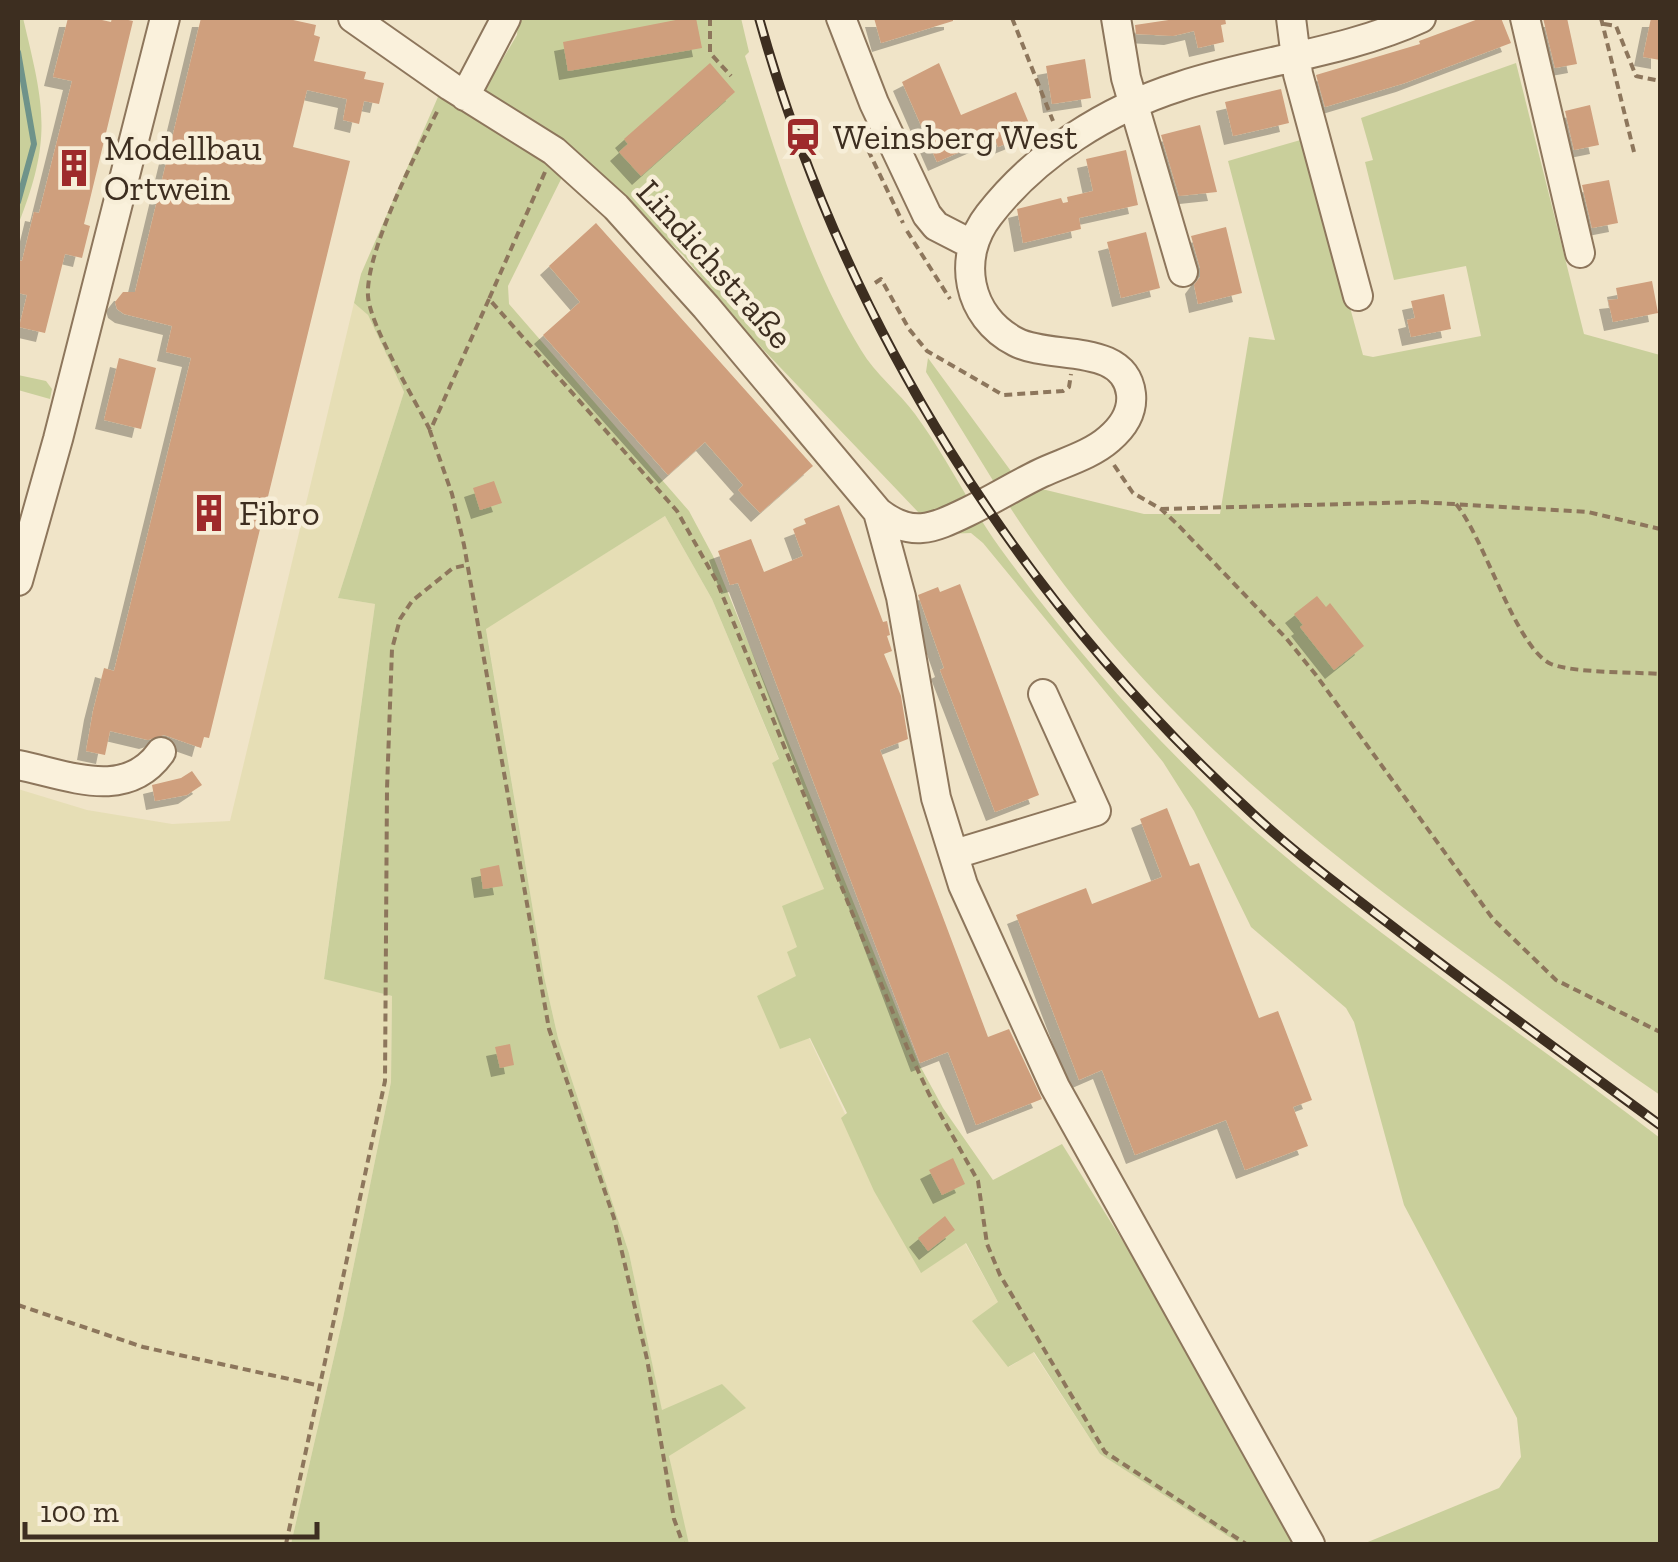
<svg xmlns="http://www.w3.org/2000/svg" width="1678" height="1562" viewBox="0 0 1678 1562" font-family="'Zilla Slab',serif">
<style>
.farmland{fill:#e6deb5}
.green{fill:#c9cf9b}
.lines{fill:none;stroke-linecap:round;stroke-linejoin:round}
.stream{stroke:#6f938a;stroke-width:6}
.building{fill:#cf9f7d;filter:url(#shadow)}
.minor-casing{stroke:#8d765c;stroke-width:32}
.path{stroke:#8d765c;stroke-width:4;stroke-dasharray:8 5;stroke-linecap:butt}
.minor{stroke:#faf1dc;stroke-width:28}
.rail-casing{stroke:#3d2e20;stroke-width:10}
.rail{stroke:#f7eed8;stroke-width:6;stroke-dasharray:19;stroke-linecap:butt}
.labels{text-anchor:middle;stroke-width:9;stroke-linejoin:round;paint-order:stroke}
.poi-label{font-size:35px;fill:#3d2e20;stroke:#f7eed8;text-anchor:start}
.street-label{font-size:35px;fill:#3d2e20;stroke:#f7eed8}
</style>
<defs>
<filter id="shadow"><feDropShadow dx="-9" dy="9" stdDeviation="0" flood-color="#0004"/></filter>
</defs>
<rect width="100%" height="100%" fill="#f0e4c8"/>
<!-- farmland -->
<path class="farmland" d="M354 303 368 315 404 392 338 598 375 604 324 978 392 996 391 1082 343 1318 291 1544H18V789L87 810 172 824 230 821Z
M665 516 712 599 779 760 772 763 824 889 797 947 796 976 780 1049 809 1038 920 1272 965 1243 998 1302 1009 1367 1033 1352 1100 1454 1240 1544H689L675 1491 662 1411 629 1253 558 1038 544 976 486 628Z"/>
<!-- green -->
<path class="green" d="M18 18H23C44 106 53 137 18 225Z
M518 18H741L749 52 745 56C775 152 809 265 861 350 875 374 899 392 915 414 946 456 969 505 1000 548 1072 647 1154 741 1246 823 1376 938 1523 1032 1660 1138V1544H1363L1499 1488 1521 1457 1517 1418 1404 1205 1354 1022 1346 1008 1251 927 1194 811 1163 762 983 543 971 533 946 534 919 513 739 324 683 255 573 155 508 286 509 304 689 511 713 556 919 1064 943 1108 993 1180 1062 1144 1217 1392 1304 1544H1240L1100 1454 1034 1352 1008 1367 972 1321 998 1302 966 1243 921 1273 874 1191 841 1118 847 1113 810 1038 780 1049 757 996 796 976 787 952 797 947 782 906 824 889 772 763 779 759 712 599 665 516 486 629 544 976 558 1038 629 1253 662 1410 722 1384 746 1408 669 1456 689 1544H291L343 1318 391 1082 392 996 324 979 375 604 338 598 404 392 368 315 354 303 361 274 441 90 472 111 517 35Z
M1516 63 1584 334 1660 355V1095C1601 1055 1545 1012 1488 970 1300 834 1132 700 1006 501L1036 490H1046L1144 514H1220L1249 337 1275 340 1228 161 1304 139 1363 355 1373 357 1481 336 1466 266 1394 280 1365 162 1373 160 1361 118Z
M928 358 1016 478 997 487 926 372Z
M18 375 46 381 52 389 50 399 18 390Z"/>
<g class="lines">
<!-- stream -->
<path class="stream" d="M18 52 34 144 18 202"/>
</g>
<!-- building -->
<path class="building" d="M68 18H93L111 22 112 18H119L133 21 84 224 90 226 82 258 65 254 45 333 19 327 27 295 18 293V260L22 261 34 212 39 213 72 81 53 77Z
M201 18H284L316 25 314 35 320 37 314 61 366 72 364 79 384 83 379 104 364 101 359 124 343 120 347 99 307 90 293 147 350 161 209 738 204 737 201 748 164 735 148 740 110 731 105 755 86 751 93 711 104 668 114 671 191 358 166 352 172 326 124 314 117 309 115 302 123 292H135Z
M686 18H696L702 48 568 71 563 42Z
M874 18H953V21L881 43Z
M1182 18H1225L1226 24 1221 25 1224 42 1198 48 1194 31 1173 36 1136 34 1135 25Z
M1481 18H1501L1511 43 1405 83 1325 107 1316 75 1420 44 1419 41Z
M1543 18H1567L1577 64 1555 68Z
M1651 18H1660V60L1643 57Z
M1085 59 1091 98 1052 104 1046 66Z
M710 63 735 92 641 176 619 152 628 144 624 139Z
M939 63 961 115 1016 92 1033 133 998 147 994 137 937 162 902 82Z
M1281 89 1289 123 1233 136 1225 102Z
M1590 105 1599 145 1574 150 1565 111Z
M1200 125 1217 192 1179 196 1161 135Z
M1126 150 1138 205 1079 218 1081 229 1023 243 1017 209 1061 198 1063 203 1068 202 1067 197 1093 191 1086 159Z
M1609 180 1618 223 1592 228 1582 185Z
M596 223 813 466 760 513 738 490 743 485 705 442 668 475 543 335 580 302 549 266Z
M1226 227 1242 293 1198 304 1194 285 1200 277V268L1191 236Z
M1146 232 1160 288 1121 298 1107 242Z
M1652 281 1658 313 1613 322 1608 300 1618 299 1616 288Z
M1444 294 1451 329 1411 337 1407 320 1415 318 1411 301Z
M119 358 156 368 141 429 104 420Z
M494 481 502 503 480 510 473 488Z
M839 505 883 622 887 621 890 635 887 636 892 651 884 654 901 696 908 739 880 750 988 1037 1009 1029 1042 1099 976 1125 948 1052 920 1063 738 583 730 585 718 551 751 539 764 572 803 556 793 529 806 524 804 519Z
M960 584 1039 795 995 812 940 670 944 668 918 595 938 587 940 592Z
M1317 596 1326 607 1330 603 1364 646 1334 670 1300 627 1303 625 1294 614Z
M192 771 202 785 187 795 155 801 152 785 181 778Z
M1167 808 1190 866 1199 863 1259 1018 1278 1011 1312 1100 1293 1107 1308 1146 1245 1170 1226 1120 1135 1155 1102 1070 1079 1080 1016 915 1086 888 1092 904 1162 877 1140 819Z
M499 865 503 886 483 889 480 869Z
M510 1044 514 1065 500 1068 495 1047Z
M953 1158 965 1184 942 1195 929 1170Z
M945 1216 955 1230 928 1251 918 1238Z"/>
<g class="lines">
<!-- minor casing -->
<g class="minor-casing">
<path id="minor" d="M353 18 450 86 554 151 616 207 706 307 878 512C911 538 932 529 967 512 992 500 1016 485 1041 473 1062 463 1091 455 1109 439 1122 428 1133 413 1131 394 1125 342 1050 360 1016 342 967 317 956 257 989 215 1036 154 1108 109 1181 86 1260 60 1345 53 1421 18
M841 18 874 103 927 215 936 226 971 244
M1116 18 1126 78 1183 272
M1291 18 1298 74 1358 296
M1525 18 1580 253
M465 96 506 18
M878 512 901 597 936 798 963 885 1055 1087 1310 1544
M18 581 58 439 165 18
M18 765C68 775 126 802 161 752
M955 854 1096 811 1043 694"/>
</g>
<!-- path -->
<path class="path" d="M710 18V53L731 76
M1012 18 1053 121
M1601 18 1635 156
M1604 24 1616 26 1636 76 1660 81
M868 150 903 223
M545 172 489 299 677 511 717 582 907 1047 929 1094 978 1181 987 1244 1000 1275 1105 1452 1246 1544
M907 231 950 299
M875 283 881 279 909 329 927 351 1003 395 1063 391 1069 387 1071 374
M489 299 430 431 452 494 464 545 549 1029 614 1218 647 1359 674 1519 683 1544
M430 430C415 400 370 326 368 296 365 253 418 149 439 108
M1114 465 1133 493 1161 509 1178 525 1286 638 1316 675 1493 919 1556 980 1660 1032
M1456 504C1486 541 1515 647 1551 664 1573 673 1634 672 1660 674
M1161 509 1419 502 1588 512 1660 529
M18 1305 143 1347 321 1386
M286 1544 385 1081 387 789 392 649 400 619 412 601 453 568 467 565"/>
<!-- minor -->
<use href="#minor" class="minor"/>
<!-- rail casing -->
<g class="rail-casing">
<path id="rail" d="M759 18C845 326 1017 598 1253 814 1295 853 1342 888 1388 923 1477 992 1569 1058 1660 1125"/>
</g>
<!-- rail -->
<use href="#rail" class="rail"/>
</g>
<!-- icons -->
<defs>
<g id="station-bare" transform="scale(3)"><path d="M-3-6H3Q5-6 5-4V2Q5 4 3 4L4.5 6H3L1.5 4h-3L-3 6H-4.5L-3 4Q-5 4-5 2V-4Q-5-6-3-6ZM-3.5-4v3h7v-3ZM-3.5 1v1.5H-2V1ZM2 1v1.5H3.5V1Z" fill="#9e2a2b" stroke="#f7eed8" stroke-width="2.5" paint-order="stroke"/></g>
<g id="building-bare" transform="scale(3)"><path d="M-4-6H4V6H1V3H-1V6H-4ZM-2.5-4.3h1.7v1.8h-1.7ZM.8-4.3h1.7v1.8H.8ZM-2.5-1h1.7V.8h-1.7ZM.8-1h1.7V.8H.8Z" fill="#9e2a2b" stroke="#f7eed8" stroke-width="2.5" paint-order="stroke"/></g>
</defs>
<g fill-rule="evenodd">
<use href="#station-bare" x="803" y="137"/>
<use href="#building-bare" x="74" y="168"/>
<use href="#building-bare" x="209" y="513"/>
</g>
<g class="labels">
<!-- poi labels -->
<g class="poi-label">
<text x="833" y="149">Weinsberg West</text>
<text x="104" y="160">Modellbau<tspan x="104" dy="40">Ortwein</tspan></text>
<text x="239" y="525">Fibro</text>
</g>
<!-- street labels -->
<g class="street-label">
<text transform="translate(715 264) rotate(48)" y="12">Lindichstraße</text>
</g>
</g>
<!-- border -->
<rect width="1678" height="1562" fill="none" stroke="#3d2e20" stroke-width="40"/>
<!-- scale -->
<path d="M25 1522v15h292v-15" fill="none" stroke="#3d2e20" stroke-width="5"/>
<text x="40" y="1522" font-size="30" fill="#3d2e20" stroke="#f7eed8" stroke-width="8" paint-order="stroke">100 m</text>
</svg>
